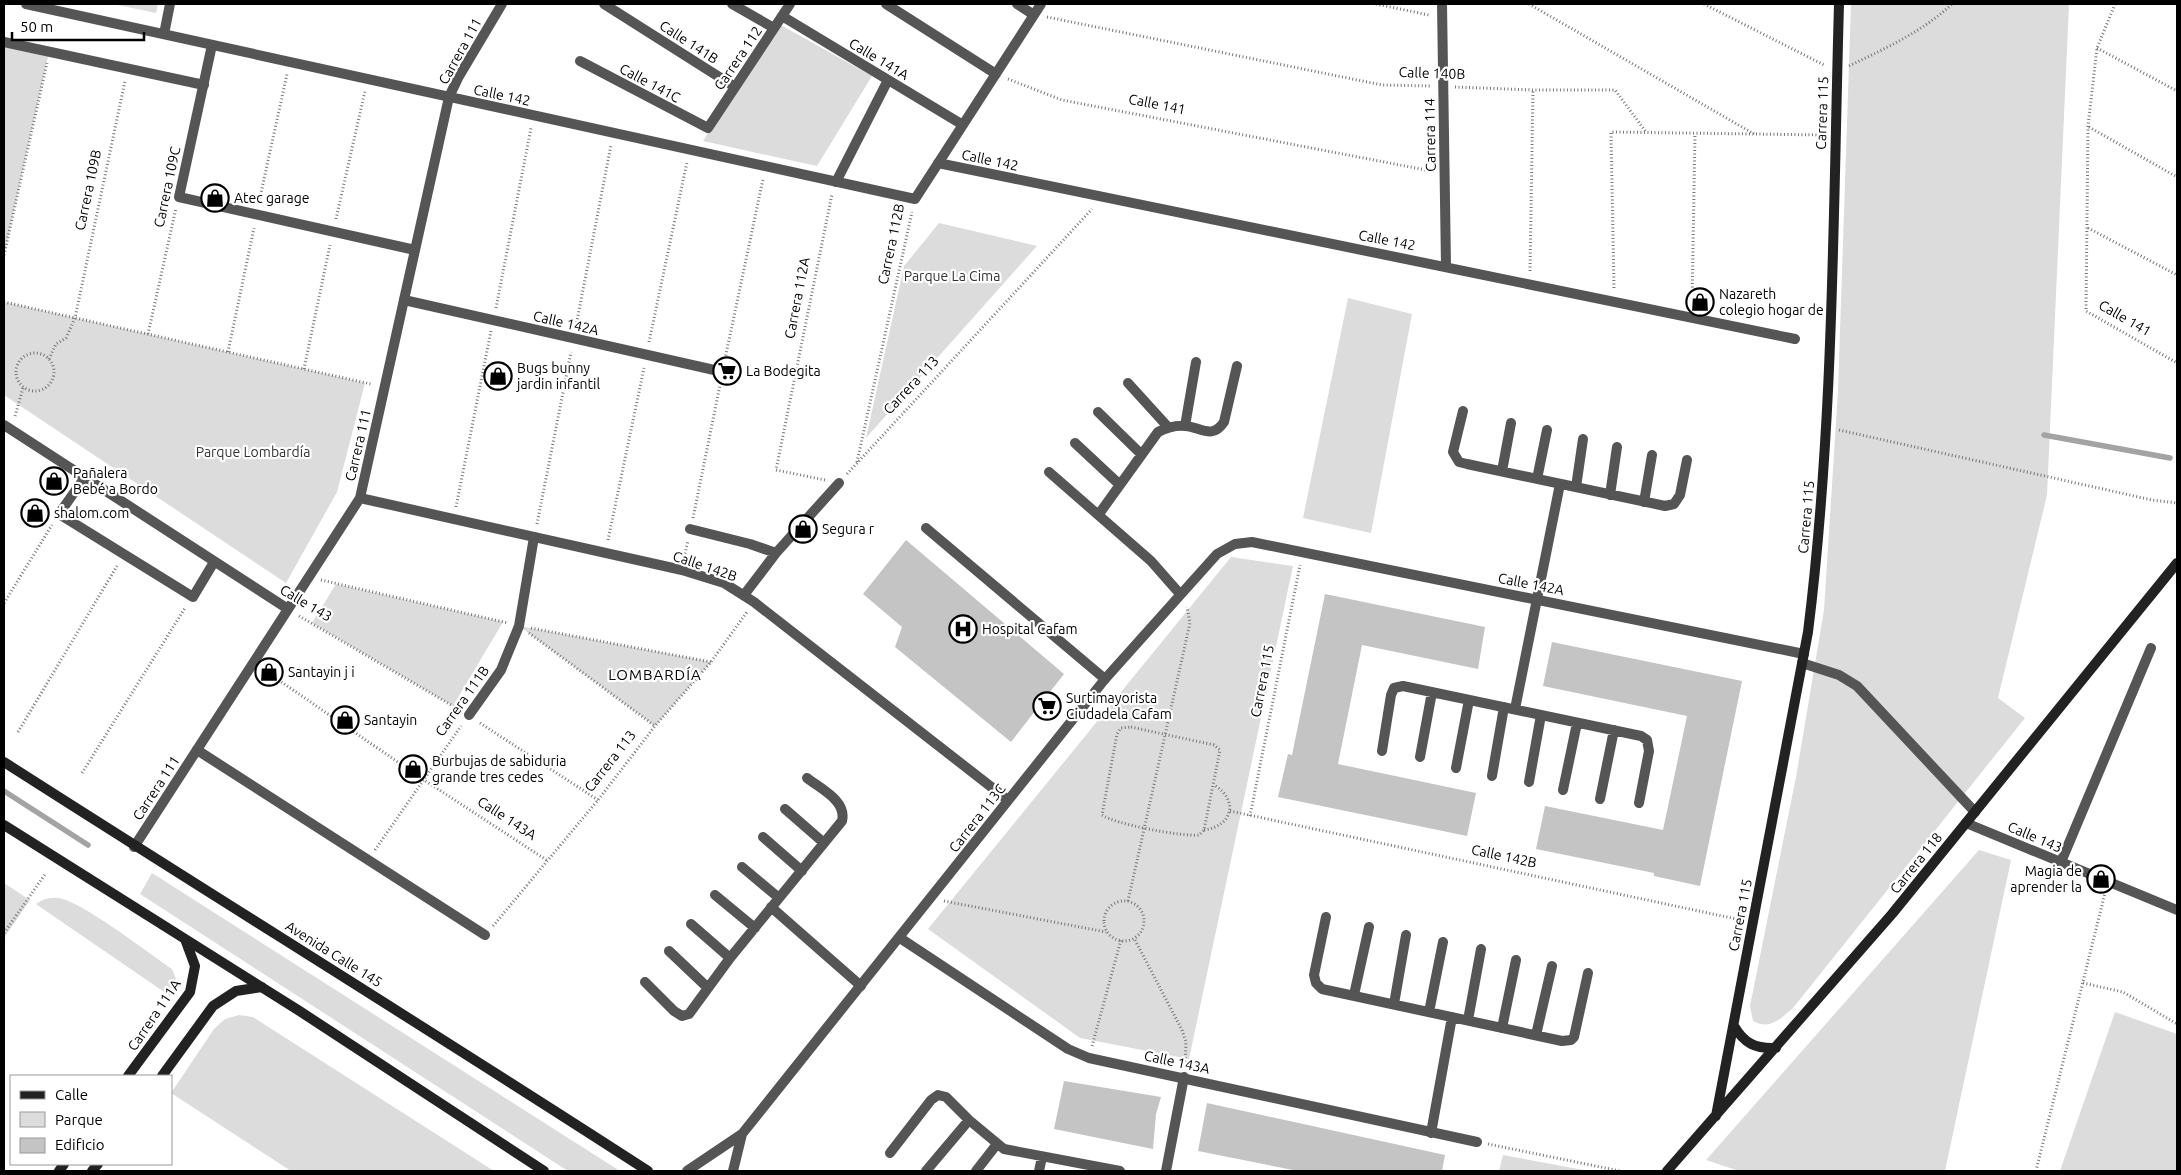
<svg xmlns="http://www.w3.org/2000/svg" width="2181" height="1175" viewBox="0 0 2181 1175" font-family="Ubuntu,sans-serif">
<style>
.green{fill:#dcdcdc}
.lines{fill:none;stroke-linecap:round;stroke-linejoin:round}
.stream{stroke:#a3a3a3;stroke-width:5.5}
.building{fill:#c4c4c4}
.path{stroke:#777;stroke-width:3;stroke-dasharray:1 2.5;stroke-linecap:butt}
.lane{stroke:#555;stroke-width:10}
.street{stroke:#555;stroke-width:10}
.secondary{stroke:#222;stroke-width:10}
.labels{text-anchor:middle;stroke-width:4.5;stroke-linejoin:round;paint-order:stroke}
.street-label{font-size:14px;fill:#000;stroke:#fff}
.poi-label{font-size:14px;fill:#000;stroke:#fff;text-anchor:start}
.park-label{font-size:14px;fill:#333;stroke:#fff}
.neighbourhood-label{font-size:15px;letter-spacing:1px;fill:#000;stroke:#fff}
</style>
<rect width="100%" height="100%" fill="#fff"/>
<!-- green -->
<path class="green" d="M113 4H158L156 13Z
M1851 4H2069L2047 495 1998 698 2025 718 1793 1008C1779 1020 1770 1030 1753 1021L1750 1006 1796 777 1824 610 1838 391Z
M779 24 872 76 817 166 703 141Z
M4 42 49 52 4 255Z
M939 223 1037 246 866 438 904 266Z
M1348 298 1412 314 1371 533 1303 518Z
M4 302 365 383 337 492 286 583 4 395Z
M1231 557 1293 566 1189 1059 1080 1038 928 929Z
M336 584 503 622 453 706 312 623Z
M519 626 711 662 655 726Z
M1979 850 2011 860 1945 1171H1739L1706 1160Z
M152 873 620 1171H568L140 894Z
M4 883 36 904C43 899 49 897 58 898 80 900 150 954 172 969L176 979 170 996 30 900 4 938Z
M2115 1012 2177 1034V1171H2060Z
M239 1015 253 1017 494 1171H291L171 1093 214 1029 225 1019Z
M1503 1155 1589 1171H1499Z"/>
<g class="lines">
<!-- stream -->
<path class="stream" d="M2044 435 2170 458
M4 791 88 845"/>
</g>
<!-- building -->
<path class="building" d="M906 540 1064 674 1011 742 895 647 902 627 863 594Z
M1325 594 1485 627 1478 669 1362 645 1338 764 1476 793 1467 836 1278 797 1288 754 1292 755Z
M1552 642 1742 681 1700 886 1654 876V873L1536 849 1545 806 1663 830 1687 716 1543 686Z
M1064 1081 1161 1097 1156 1114 1153 1149 1054 1129Z
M1207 1103 1445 1155 1442 1171H1298L1198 1151Z"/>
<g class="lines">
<!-- path -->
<path class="path" d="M1376 4 1429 15
M1529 4 1754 134
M1704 4 1824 65
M2115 4 2097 48 2088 126 2086 311 2177 363
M1047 17 1382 85 1432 86
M2097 48 2177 91
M1849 66C1886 48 1922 32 1952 4
M1008 79 1062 100 1431 171
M1455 87 1533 90H1615L1646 132
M2089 127 2177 177
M259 202 287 74
M336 219 365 91
M2088 228 2177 275
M4 255 47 63
M1530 271 1533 90
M1614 288 1611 132 1823 135
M4 302 371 384
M1692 305 1695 134
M496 308 531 128
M576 326 611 145
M148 334 176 208
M649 342 687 162
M228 352 254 228
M16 372a19 19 0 1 1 38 0a19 19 0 1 1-38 0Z
M49 359 56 344 66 338 75 318 125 81
M725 359 763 179
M304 369 330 245
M15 416 23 388
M1839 430 2152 500 2177 503
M857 462 912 212
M847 474 1092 209
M825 480 776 470 832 194
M456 507 491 331
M693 518 720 385
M537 524 571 352
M608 540 644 368
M684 557 688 541
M321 580 508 623
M4 603 52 525
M299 616 458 709
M531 628 711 662
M529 633 655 726
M264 670 424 780 548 861
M480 723 598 800
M1131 727 1214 745 1220 750 1204 830 1199 835C1183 837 1114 824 1102 815L1117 734 1121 728Z
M18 732 117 566
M82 773 185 608
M1230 811 1741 920
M1250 816 1300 565
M1204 830C1233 826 1239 800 1214 785
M375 850 461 726
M944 901 1106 932
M1128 901 1190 623 1187 607
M1104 921a20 20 0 1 1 40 0a20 20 0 1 1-40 0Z
M493 926 598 800 655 726 711 662 747 612
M4 933 46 873
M1135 940 1182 1030 1186 1042 1185 1064
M2083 983 2123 992 2177 1024
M1092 1046 1121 940
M1488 1144 1620 1171
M2036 1171 2105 893"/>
<!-- lane -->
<path class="lane" d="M4 42 204 85
M404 300 723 372
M1128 383 1168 427
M1463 411 1453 452 1459 462 1467 464 1665 506 1674 504 1680 495 1687 460
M1098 412 1141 454
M1185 426 1196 362
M1075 443 1120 485
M1502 471 1511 423
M1049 472 1151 561 1180 594
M85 477 59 514 193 597 214 562
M1537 479 1547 430
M1576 487 1583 439
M1610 495 1617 447
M1644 502 1652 455
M1099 514 1158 432C1166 428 1175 425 1185 426 1201 427 1212 440 1224 422L1237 366
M926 528 1105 679
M690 529 750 544 776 553
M744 595 776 553 839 483
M1802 663 1839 675 1857 686 1975 812
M1515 709 1560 484
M469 715 501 670 519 626 534 537
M197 750 485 935
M1382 751 1391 695 1394 688 1403 686 1641 736 1647 740 1649 751 1639 803
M1420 757 1432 692
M1456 768 1469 700
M1492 776 1504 707
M1529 782 1541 715
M1563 790 1577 723
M1600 799 1614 730
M785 809 824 843
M763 837 802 871
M2061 862 2151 648
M742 867 779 898
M715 895 755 928
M771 907 861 986
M1326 917 1314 975 1316 983 1322 989 1562 1041 1571 1040 1574 1037 1588 973
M691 924 730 958
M669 951 708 988
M645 982 674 1011 682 1016 689 1014 730 958 842 821C847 801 821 789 807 778
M1354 995 1369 927
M1394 1004 1406 935
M1429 1012 1443 942
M1468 1020 1481 949
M1502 1028 1516 960
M1536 1035 1552 966
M1431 1133 1452 1017
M890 1153 931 1100 938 1095 946 1097 969 1120 1004 1149 1120 1171
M926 1171 969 1120
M976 1171 997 1144
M1039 1171 1042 1157
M1166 1171 1184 1077"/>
<!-- street -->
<path class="street" d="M26 4 915 199 1041 4
M604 4 735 87
M732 4 774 28
M886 4 996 74
M1017 4 1034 15
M1442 4 1446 266
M782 16 963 125
M164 34 170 4
M212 45 179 197 415 250
M580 61 708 128 790 4
M938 163 1795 339
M836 182 888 80
M4 425 288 609
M360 498 682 570 724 583 754 602 1008 800
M1966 823 2177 910
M134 847 360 498 449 97 458 78 502 4
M900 938 1068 1049 1089 1058 1477 1142
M687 1171 742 1134 1105 679 1217 554 1235 544 1252 542 1804 654
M733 1171 742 1134"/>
<!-- secondary -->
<path class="secondary" d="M4 762C218 899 435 1033 648 1171
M4 825 298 1010 544 1171
M1734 1026C1744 1043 1755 1049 1776 1048
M128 1076 190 992 195 966 185 939
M162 1076 213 1006 236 991 262 987
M1716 1116 1808 632C1834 424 1833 213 1839 4
M59 1171 64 1164
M92 1171 98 1164
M1667 1171 1892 914 2177 563"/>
</g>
<!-- icons -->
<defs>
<g id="shop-ring" transform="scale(1.4375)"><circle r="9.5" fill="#fff" stroke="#000" stroke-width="1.5"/><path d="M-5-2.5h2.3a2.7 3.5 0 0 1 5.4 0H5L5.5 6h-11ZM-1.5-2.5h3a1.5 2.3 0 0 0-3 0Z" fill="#000"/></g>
<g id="supermarket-ring" transform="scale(1.4375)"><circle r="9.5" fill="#fff" stroke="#000" stroke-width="1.5"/><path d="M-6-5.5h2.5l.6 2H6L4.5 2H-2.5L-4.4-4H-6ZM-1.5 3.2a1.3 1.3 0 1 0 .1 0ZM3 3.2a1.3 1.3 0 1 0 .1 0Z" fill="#000"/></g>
<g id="hospital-ring" transform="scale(1.4375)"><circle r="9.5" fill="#fff" stroke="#000" stroke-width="1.5"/><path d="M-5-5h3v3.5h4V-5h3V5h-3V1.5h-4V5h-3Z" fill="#000"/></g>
</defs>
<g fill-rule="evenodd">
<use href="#shop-ring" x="215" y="198"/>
<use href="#shop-ring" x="1700" y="302"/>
<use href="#supermarket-ring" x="727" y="371"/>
<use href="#shop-ring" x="498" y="376"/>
<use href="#shop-ring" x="54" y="481"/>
<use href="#shop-ring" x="35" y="513"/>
<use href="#shop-ring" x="803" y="529"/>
<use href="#hospital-ring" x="963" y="629"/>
<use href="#shop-ring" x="269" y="672"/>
<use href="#supermarket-ring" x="1047" y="706"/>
<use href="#shop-ring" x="345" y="720"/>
<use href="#shop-ring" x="413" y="769"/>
<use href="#shop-ring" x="2101" y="879"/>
</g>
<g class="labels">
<!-- street labels -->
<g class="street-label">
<text transform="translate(689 42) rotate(33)" y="5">Calle 141B</text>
<text transform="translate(460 51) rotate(-61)" y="5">Carrera 111</text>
<text transform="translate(738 58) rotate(-56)" y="5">Carrera 112</text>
<text transform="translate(879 59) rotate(31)" y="5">Calle 141A</text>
<text transform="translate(1432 73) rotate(2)" y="5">Calle 140B</text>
<text transform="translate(650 83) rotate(28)" y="5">Calle 141C</text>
<text transform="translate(502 95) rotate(12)" y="5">Calle 142</text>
<text transform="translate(1157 104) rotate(11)" y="5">Calle 141</text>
<text transform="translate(1822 113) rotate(-88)" y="5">Carrera 115</text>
<text transform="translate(1430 135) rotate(-91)" y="5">Carrera 114</text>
<text transform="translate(990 160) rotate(12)" y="5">Calle 142</text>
<text transform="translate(167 187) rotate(-78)" y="5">Carrera 109C</text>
<text transform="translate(88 190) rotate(-78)" y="5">Carrera 109B</text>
<text transform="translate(1387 240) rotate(11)" y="5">Calle 142</text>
<text transform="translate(891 244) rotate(-78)" y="5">Carrera 112B</text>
<text transform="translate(797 298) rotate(-79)" y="5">Carrera 112A</text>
<text transform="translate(2125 318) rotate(30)" y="5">Calle 141</text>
<text transform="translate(566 323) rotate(13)" y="5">Calle 142A</text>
<text transform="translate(911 385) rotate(-47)" y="5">Carrera 113</text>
<text transform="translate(358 445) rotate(-77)" y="5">Carrera 111</text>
<text transform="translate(1806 517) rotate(-85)" y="5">Carrera 115</text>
<text transform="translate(705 566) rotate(19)" y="5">Calle 142B</text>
<text transform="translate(1531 584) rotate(11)" y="5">Calle 142A</text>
<text transform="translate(306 603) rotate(31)" y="5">Calle 143</text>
<text transform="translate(1262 681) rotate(-79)" y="5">Carrera 115</text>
<text transform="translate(462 701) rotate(-55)" y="5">Carrera 111B</text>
<text transform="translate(610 761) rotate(-52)" y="5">Carrera 113</text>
<text transform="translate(156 788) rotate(-57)" y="5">Carrera 111</text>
<text transform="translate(507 818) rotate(33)" y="5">Calle 143A</text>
<text transform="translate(977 818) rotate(-52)" y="5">Carrera 113C</text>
<text transform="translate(2035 837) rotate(23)" y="5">Calle 143</text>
<text transform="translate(1504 856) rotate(12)" y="5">Calle 142B</text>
<text transform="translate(1916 863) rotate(-51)" y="5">Carrera 118</text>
<text transform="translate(1740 915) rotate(-79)" y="5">Carrera 115</text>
<text transform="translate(334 954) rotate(32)" y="5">Avenida Calle 145</text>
<text transform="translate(154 1015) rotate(-56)" y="5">Carrera 111A</text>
<text transform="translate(1177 1062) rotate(12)" y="5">Calle 143A</text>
</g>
<!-- poi labels -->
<g class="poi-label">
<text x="234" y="203">Atec garage</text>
<text x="1719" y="299">Nazareth<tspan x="1719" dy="16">colegio hogar de</tspan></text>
<text x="517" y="373">Bugs bunny<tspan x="517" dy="16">jardin infantil</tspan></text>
<text x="746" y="376">La Bodegita</text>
<text x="73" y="478">Pañalera<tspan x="73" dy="16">Bebé a Bordo</tspan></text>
<text x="54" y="518">shalom.com</text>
<text x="822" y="534">Segura r</text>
<text x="982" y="634">Hospital Cafam</text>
<text x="288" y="677">Santayin j i</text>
<text x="1066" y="703">Surtimayorista<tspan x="1066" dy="16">Ciudadela Cafam</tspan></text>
<text x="364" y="725">Santayin</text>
<text x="432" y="766">Burbujas de sabiduria<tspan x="432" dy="16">grande tres cedes</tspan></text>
<text x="2082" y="876" text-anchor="end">Magia de<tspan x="2082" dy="16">aprender la</tspan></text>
</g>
<!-- park labels -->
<g class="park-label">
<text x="952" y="281">Parque La Cima</text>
<text x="253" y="457">Parque Lombardía</text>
</g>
<!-- neighbourhood labels -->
<g class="neighbourhood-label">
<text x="655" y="680">LOMBARDÍA</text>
</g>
</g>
<!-- border -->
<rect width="2181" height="1175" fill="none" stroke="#000000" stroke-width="10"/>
<!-- legend -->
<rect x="10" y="1075" width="162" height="90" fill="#ffffff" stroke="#999999"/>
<rect x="20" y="1091" width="25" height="8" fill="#222222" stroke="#999999"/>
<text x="55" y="1100" font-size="15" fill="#000000">Calle</text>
<rect x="20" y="1112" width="25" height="15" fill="#dcdcdc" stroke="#999999"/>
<text x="55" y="1125" font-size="15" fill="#000000">Parque</text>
<rect x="20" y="1138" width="25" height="15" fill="#c4c4c4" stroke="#999999"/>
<text x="55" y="1150" font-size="15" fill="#000000">Edificio</text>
<!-- scale -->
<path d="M12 32v8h132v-8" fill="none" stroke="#000000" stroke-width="2.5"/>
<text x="20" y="32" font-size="15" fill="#000000" stroke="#ffffff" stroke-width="4" paint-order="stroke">50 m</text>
</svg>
